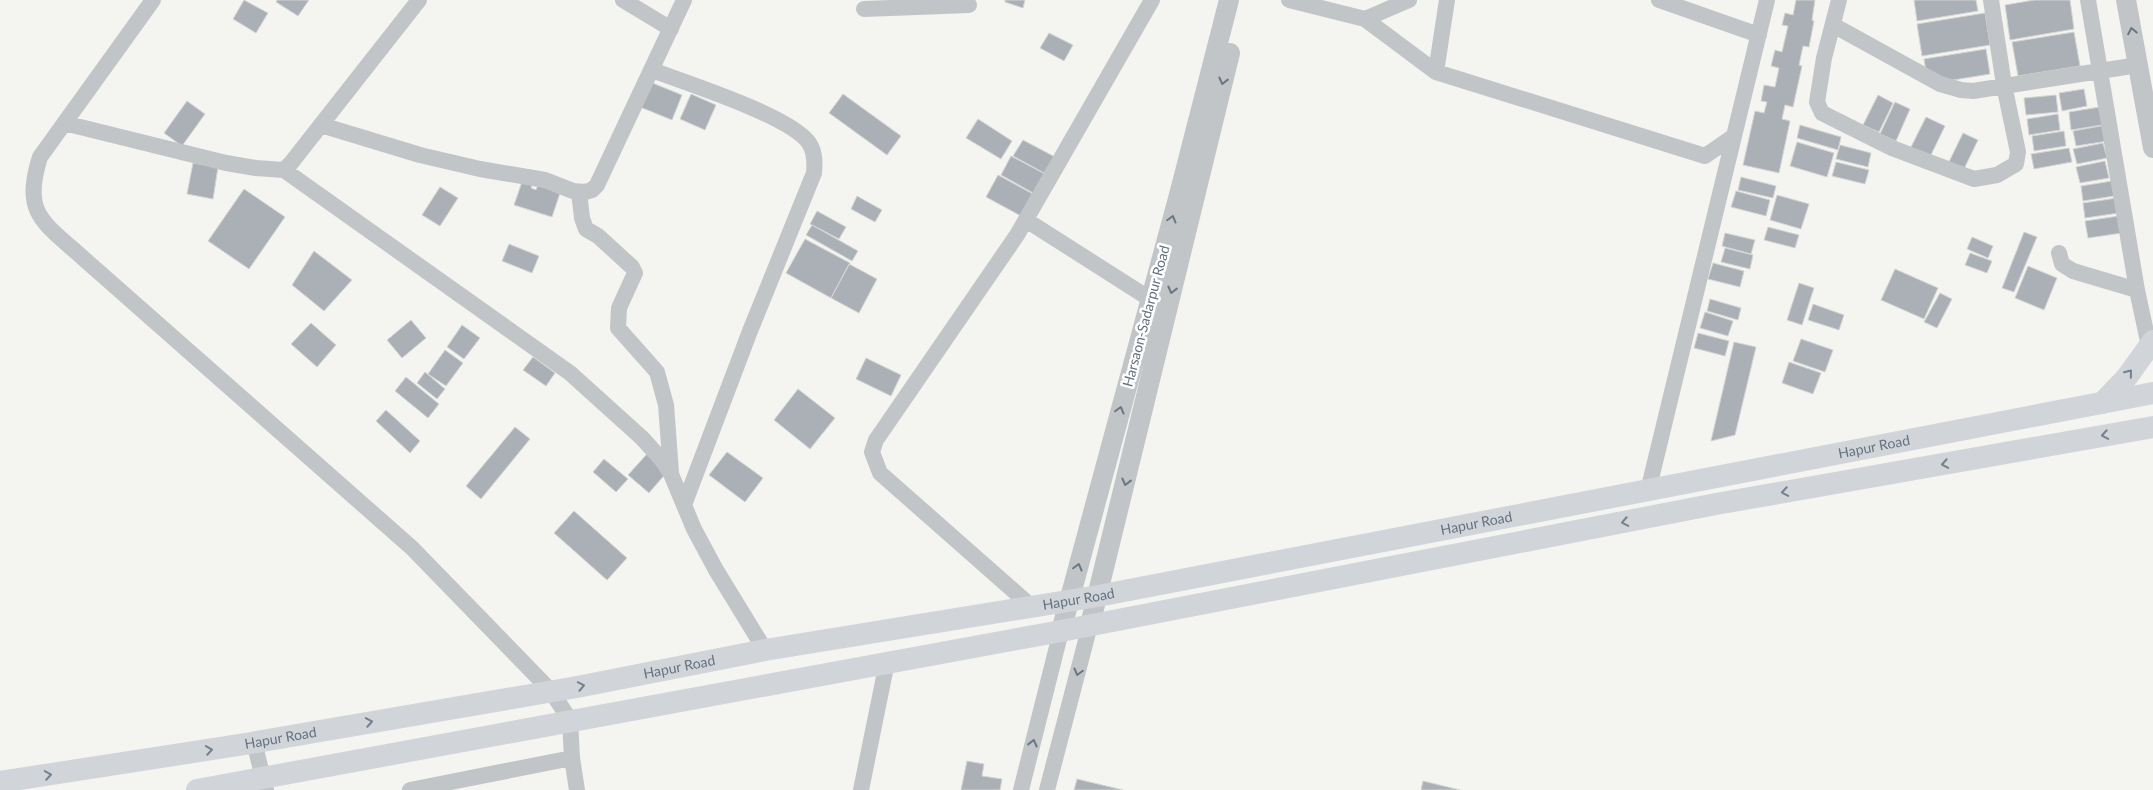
<svg xmlns="http://www.w3.org/2000/svg" width="2153" height="790" viewBox="0 0 2153 790" font-family="Lato,sans-serif">
<style>
.building{fill:#aab0b6;stroke:#d5d5d3}
.lines{fill:none;stroke-linecap:round;stroke-linejoin:round}
.minor{stroke:#c2c5c8;stroke-width:16}
.tertiary{stroke:#c2c5c8;stroke-width:20}
.secondary{stroke:#d1d5da;stroke-width:22}
.oneway{stroke:#697684}
.oneway2{stroke:#74818e}
.labels{text-anchor:middle;stroke-width:5;stroke-linejoin:round;paint-order:stroke}
.street-label{font-size:14px;fill:#647280;stroke:#fff}
</style>
<rect width="100%" height="100%" fill="#f4f4f0"/>
<!-- building -->
<path class="building" d="M244 0 268 13 256 33 233 19Z
M277 0H309L298 16 276 2Z
M1005 0H1025L1023 8 1005 2Z
M1796 0H1815L1812 20 1814 21 1809 47 1803 46 1799 65 1802 66 1793 107 1785 105 1782 119 1790 121 1779 173 1743 165 1755 111 1764 113 1767 102 1761 101 1764 85 1775 87 1779 68 1771 66 1775 50 1782 52 1788 26 1782 25 1785 13 1793 15Z
M1914 0H1976L1978 11 1917 21Z
M2034 0H2070L2074 29 2010 40 2005 5Z
M1985 13 1990 45 1922 56 1917 24Z
M2074 32 2080 66 2018 76 2012 42Z
M1049 33 1073 45 1064 61 1040 48Z
M1986 49 1990 74 1947 81 1926 72 1924 59Z
M650 82 682 95 672 120 640 107Z
M2084 89 2087 106 2062 111 2059 93Z
M691 94 716 105 705 130 680 119Z
M843 94 901 136 887 155 829 113Z
M1878 95 1893 103 1879 132 1863 125Z
M2056 95 2058 112 2026 115 2024 98Z
M187 101 205 114 182 146 164 133Z
M1895 102 1910 109 1896 141 1880 134Z
M2100 107 2102 125 2071 130 2069 112Z
M2058 114 2060 130 2029 135 2027 119Z
M1926 117 1945 126 1928 161 1909 151Z
M978 119 1012 141 1001 159 966 138Z
M1800 125 1841 137 1838 150 1797 138Z
M2106 125 2108 141 2076 146 2073 131Z
M2064 131 2066 146 2034 151 2032 136Z
M1963 133 1978 140 1962 173 1947 166Z
M1023 140 1055 157 1046 174 1013 156Z
M1797 142 1834 153 1827 177 1790 166Z
M2103 143 2107 158 2077 164 2073 149Z
M1840 145 1871 153 1868 167 1836 159Z
M2069 148 2072 162 2034 169 2031 154Z
M1011 156 1045 174 1035 194 1001 175Z
M2105 161 2109 178 2080 183 2076 167Z
M1836 162 1869 170 1865 184 1832 176Z
M193 163 218 167 213 199 187 194Z
M998 175 1033 194 1021 216 986 197Z
M524 176 533 180 531 188 536 190 539 182 561 190 552 217 514 205Z
M1741 177 1776 186 1773 198 1738 190Z
M2112 181 2114 196 2083 201 2081 186Z
M440 187 458 198 440 226 422 215Z
M244 189 285 217 249 269 208 241Z
M1736 191 1770 200 1766 216 1731 207Z
M1777 195 1809 204 1801 229 1770 220Z
M857 196 882 210 875 222 851 209Z
M2117 198 2119 213 2085 218 2083 203Z
M817 211 846 227 839 239 810 224Z
M2119 216 2122 233 2088 238 2085 221Z
M812 225 858 251 852 261 806 235Z
M1768 227 1799 235 1795 248 1764 240Z
M2024 232 2037 237 2014 292 2002 288Z
M1725 233 1755 240 1751 254 1722 246Z
M1972 237 1993 246 1988 258 1967 249Z
M805 239 850 263 831 298 786 273Z
M509 244 539 256 532 273 502 261Z
M1725 248 1753 255 1750 269 1721 262Z
M314 251 352 280 324 311 292 285Z
M1970 253 1992 261 1987 273 1965 265Z
M1713 263 1744 271 1740 287 1708 279Z
M849 264 877 279 859 313 831 298Z
M2028 266 2057 278 2044 310 2015 298Z
M1895 269 1938 288 1924 319 1881 300Z
M1799 283 1814 288 1802 325 1787 320Z
M1940 293 1952 299 1937 328 1924 322Z
M1710 299 1741 308 1738 320 1707 311Z
M1813 304 1844 315 1839 330 1808 320Z
M1705 312 1733 321 1728 336 1700 328Z
M411 320 426 338 402 358 387 340Z
M311 323 336 345 317 367 291 344Z
M462 325 480 338 464 359 447 347Z
M1698 333 1729 341 1725 356 1694 348Z
M1801 339 1833 350 1825 372 1793 361Z
M1734 342 1756 347 1735 435 1711 441Z
M445 350 463 363 446 386 428 374Z
M533 357 555 373 546 386 523 370Z
M866 358 901 375 891 396 856 379Z
M1789 362 1821 373 1813 394 1782 383Z
M425 372 445 389 437 399 417 383Z
M406 377 439 404 428 418 395 391Z
M798 389 835 418 810 449 774 420Z
M386 410 420 441 410 453 376 421Z
M515 427 530 439 481 499 466 486Z
M727 452 763 478 745 502 709 475Z
M647 454 667 472 649 493 628 475Z
M604 459 628 479 616 492 593 472Z
M574 511 627 558 607 580 554 533Z
M967 761 984 764 982 776 1002 779 1000 790H961Z
M1077 779 1123 790H1074Z
M1423 781 1460 790H1421Z"/>
<g class="lines">
<!-- minor -->
<path class="minor" d="M153 0 40 157C22 214 43 222 83 258L412 548 551 691 570 720 572 758 577 790
M623 0 671 29
M1289 0 1365 19 1436 72 1705 156 1734 136
M1659 0 1759 35
M1839 0 1824 58 1817 102 1822 113 1892 148 1974 179 1997 175 2016 164 2018 152 2004 85 1991 0
M2088 0 2137 290
M864 9 969 5
M1365 19 1409 0
M1833 25 1940 84 1961 90 1973 91 2138 65
M652 70C686 83 791 116 809 143 815 152 815 162 814 173L750 331 684 505
M1436 72 1447 0
M64 123 226 163 256 168 284 170 570 373 642 438 662 460 671 474 694 529 716 570 765 650
M321 125 420 155 480 169 545 180 573 191 585 192 592 190 597 185 684 0
M284 170 291 163 419 0
M579 192 582 218 586 229 598 236 632 267 635 273 619 308 618 328 657 372 666 405 671 472
M1026 220 1150 299
M2059 253 2062 264 2073 271 2137 290 2149 346
M1648 491 1767 0
M1032 607 880 473 872 452 876 440 1017 235 1152 0
M254 742 266 790
M410 790 572 758
M861 790 887 662
M1021 790 1061 631
M1047 790 1090 625"/>
<!-- tertiary -->
<path class="tertiary" d="M2126 0 2153 148
M1090 625 1230 53
M1061 631 1180 191 1229 0"/>
<!-- secondary -->
<g class="secondary">
<path d="M2102 403 2127 377 2153 341"/>
<path id="s1" d="M0 782 245 744 577 687 765 650 1098 596 2153 393"/>
<path d="M197 790 1061 631 1716 504 2153 427"/>
</g>
</g>
<!-- one-way arrows -->
<defs><path id="oneway-chevron" d="M-2-3.5L2.5 0L-2 3.5" fill="none" stroke-width="1.6" stroke-linecap="round" stroke-linejoin="round" transform="scale(1.25)"/></defs>
<g class="oneway">
<use href="#oneway-chevron" transform="translate(2132 31) rotate(-101)"/>
<use href="#oneway-chevron" transform="translate(1223 81) rotate(104)"/>
<use href="#oneway-chevron" transform="translate(1172 219) rotate(-75)"/>
<use href="#oneway-chevron" transform="translate(1172 290) rotate(104)"/>
<use href="#oneway-chevron" transform="translate(1120 410) rotate(-75)"/>
<use href="#oneway-chevron" transform="translate(1126 482) rotate(104)"/>
<use href="#oneway-chevron" transform="translate(1078 567) rotate(-75)"/>
<use href="#oneway-chevron" transform="translate(1078 672) rotate(105)"/>
<use href="#oneway-chevron" transform="translate(1033 743) rotate(-76)"/>
</g>
<g class="oneway2">
<use href="#oneway-chevron" transform="translate(2129 373) rotate(-51)"/>
<use href="#oneway-chevron" transform="translate(2105 435) rotate(170)"/>
<use href="#oneway-chevron" transform="translate(1945 464) rotate(170)"/>
<use href="#oneway-chevron" transform="translate(1785 492) rotate(170)"/>
<use href="#oneway-chevron" transform="translate(1625 522) rotate(169)"/>
<use href="#oneway-chevron" transform="translate(581 686) rotate(-11)"/>
<use href="#oneway-chevron" transform="translate(369 722) rotate(-10)"/>
<use href="#oneway-chevron" transform="translate(209 750) rotate(-9)"/>
<use href="#oneway-chevron" transform="translate(48 775) rotate(-9)"/>
</g>
<g class="labels">
<!-- street labels -->
<g class="street-label">
<text transform="translate(1146 316) rotate(-75)" y="5">Harsaon-Sadarpur Road</text>
<text dy="5" stroke="none"><textPath href="#s1" startOffset="1904">Hapur Road</textPath></text>
<text dy="5" stroke="none"><textPath href="#s1" startOffset="1499">Hapur Road</textPath></text>
<text dy="5" stroke="none"><textPath href="#s1" startOffset="1094">Hapur Road</textPath></text>
<text dy="5" stroke="none"><textPath href="#s1" startOffset="689">Hapur Road</textPath></text>
<text dy="5" stroke="none"><textPath href="#s1" startOffset="284">Hapur Road</textPath></text>
</g>
</g>
</svg>
